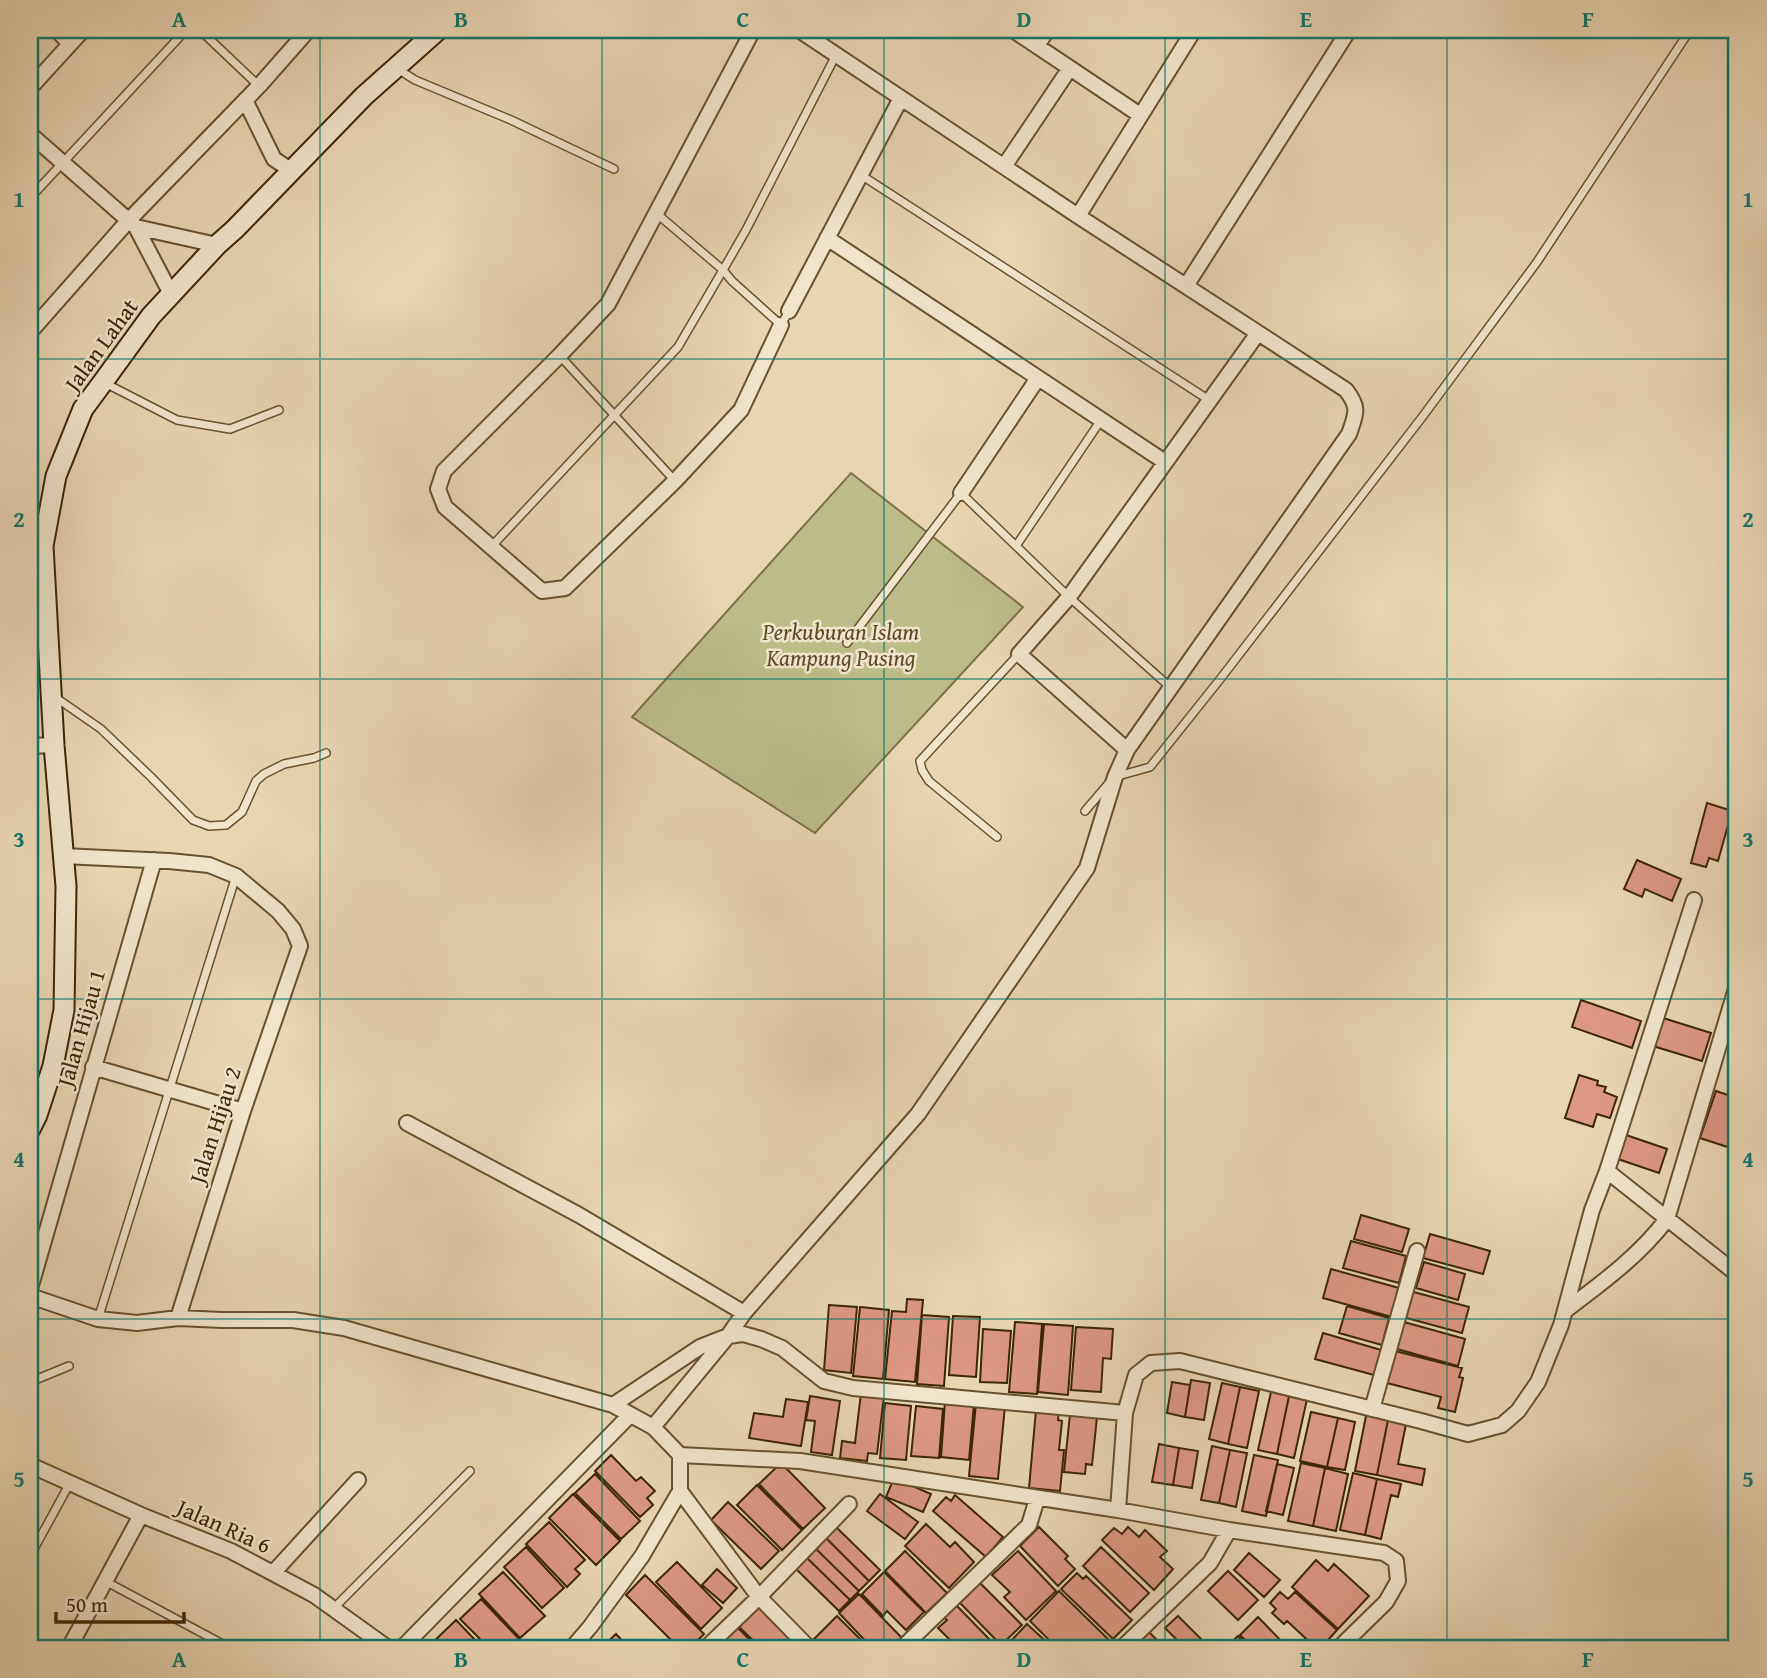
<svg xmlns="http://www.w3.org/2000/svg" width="1767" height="1678" viewBox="0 0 1767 1678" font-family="'Gentium Book Plus',serif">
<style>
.green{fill:#bbbc88;stroke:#7c7246;stroke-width:2}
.building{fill:#dd9782;stroke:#3c2705;stroke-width:2}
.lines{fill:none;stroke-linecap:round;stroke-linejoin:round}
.service-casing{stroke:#675230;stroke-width:10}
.minor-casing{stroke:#675230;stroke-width:18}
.secondary-casing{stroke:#3c2705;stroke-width:23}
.service{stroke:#f0e4cd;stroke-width:7}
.minor{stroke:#f0e4cd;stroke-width:14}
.secondary{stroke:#f0e4cd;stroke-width:19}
.grid{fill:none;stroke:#0f766e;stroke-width:2;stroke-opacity:0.55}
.labels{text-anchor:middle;stroke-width:5;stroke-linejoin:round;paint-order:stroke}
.street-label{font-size:23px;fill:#3c2705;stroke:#f0e4cd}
.park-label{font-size:23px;font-style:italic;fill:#5c4c26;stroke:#f0e4cd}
.neatline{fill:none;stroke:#0f766e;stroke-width:2.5}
.grid-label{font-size:23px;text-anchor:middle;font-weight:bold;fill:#0f766e}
</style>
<rect width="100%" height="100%" fill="#e8d5b2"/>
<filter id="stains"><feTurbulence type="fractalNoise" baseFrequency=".00286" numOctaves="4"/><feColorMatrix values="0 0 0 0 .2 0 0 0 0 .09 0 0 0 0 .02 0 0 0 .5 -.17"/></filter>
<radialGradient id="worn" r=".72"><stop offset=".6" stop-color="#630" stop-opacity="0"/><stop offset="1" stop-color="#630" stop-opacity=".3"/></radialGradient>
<!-- green -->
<path class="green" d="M851 473 1023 607 815 833 632 717Z"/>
<!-- building -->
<path class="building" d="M1707 803 1732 811 1718 861 1709 858 1706 867 1691 863Z
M1637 860 1681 879 1672 901 1645 889 1642 897 1624 889Z
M1581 1000 1641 1021 1632 1048 1572 1027Z
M1663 1018 1711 1033 1702 1061 1653 1046Z
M1579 1075 1598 1081 1597 1085 1606 1087 1604 1092 1617 1097 1610 1118 1597 1114 1593 1127 1565 1118Z
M1716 1091 1737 1098V1150L1700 1138Z
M1623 1134 1667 1149 1659 1173 1615 1158Z
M1361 1215 1409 1229 1402 1252 1354 1239Z
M1430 1234 1490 1251 1483 1274 1423 1258Z
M1351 1241 1406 1256 1399 1283 1343 1268Z
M1424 1262 1465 1274 1458 1300 1416 1288Z
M1331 1269 1399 1288 1392 1317 1323 1298Z
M1410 1291 1469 1307 1462 1333 1403 1317Z
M907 1299 923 1300 915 1382 885 1379 892 1311 906 1312Z
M829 1305 857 1307 851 1373 824 1370Z
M1347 1306 1389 1318 1382 1345 1339 1333Z
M860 1307 889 1310 883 1379 853 1376Z
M922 1315 949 1317 944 1386 917 1384Z
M953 1316 980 1317 976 1377 949 1375Z
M1015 1322 1042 1324 1037 1394 1009 1392Z
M1404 1322 1465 1339 1458 1366 1397 1349Z
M1044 1324 1073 1326 1068 1395 1038 1392Z
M1076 1327 1113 1329 1111 1359 1103 1358 1101 1392 1071 1390Z
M983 1329 1011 1331 1007 1383 980 1382Z
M1323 1333 1381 1350 1374 1375 1315 1359Z
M1395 1351 1462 1368 1459 1377 1463 1378 1455 1412 1438 1408 1441 1397 1387 1383Z
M1191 1380 1210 1383 1204 1420 1185 1417Z
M1172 1382 1190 1385 1185 1417 1167 1413Z
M1222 1383 1240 1387 1228 1444 1209 1439Z
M1240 1387 1259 1391 1247 1448 1228 1444Z
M1271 1392 1289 1396 1277 1454 1258 1450Z
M861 1393 884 1396 877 1454 868 1453 867 1461 840 1458 842 1441 855 1443Z
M810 1396 840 1401 832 1455 811 1452 815 1421 806 1420Z
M1289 1396 1307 1399 1294 1458 1277 1454Z
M786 1399 808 1402 801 1446 749 1438 754 1413 783 1417Z
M945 1401 974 1404 969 1460 941 1457Z
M885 1403 911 1406 906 1460 880 1458Z
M976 1403 1005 1406 998 1479 969 1476Z
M916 1406 943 1409 939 1458 911 1456Z
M1036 1410 1059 1412 1058 1420 1062 1421 1059 1450H1064L1060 1491 1029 1488Z
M1367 1411 1389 1415 1377 1475 1355 1471Z
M1311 1412 1338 1418 1327 1467 1300 1461Z
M1070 1414 1097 1417 1092 1465 1086 1464 1085 1474 1064 1472Z
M1389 1415 1407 1419 1398 1464 1425 1469 1422 1485 1377 1475Z
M1338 1418 1355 1422 1345 1470 1327 1467Z
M1159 1444 1179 1448 1173 1485 1152 1482Z
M1212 1446 1230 1450 1219 1503 1201 1500Z
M1179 1448 1198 1451 1192 1488 1173 1485Z
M1230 1450 1247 1453 1236 1507 1219 1503Z
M611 1455 636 1481 641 1477 655 1491 647 1498 653 1505 640 1517 595 1471Z
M1254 1455 1278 1460 1266 1516 1242 1511Z
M781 1463 825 1508 803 1529 759 1484Z
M1301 1463 1325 1468 1313 1526 1288 1521Z
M1277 1464 1294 1468 1283 1515 1266 1511Z
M1325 1468 1348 1474 1336 1531 1313 1526Z
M1353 1473 1377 1479 1365 1535 1340 1530Z
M595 1474 640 1521 621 1539 575 1493Z
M894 1478 931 1494 923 1512 886 1497Z
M1377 1479 1401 1484 1398 1497 1391 1495 1381 1539 1365 1535Z
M757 1485 802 1530 782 1550 737 1505Z
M573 1494 620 1541 596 1565 549 1518Z
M880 1494 918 1522 905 1539 867 1511Z
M955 1495 1003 1537 986 1557 933 1511 946 1497 951 1501Z
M728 1502 779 1551 761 1569 711 1520Z
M549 1522 585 1560 575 1569 580 1574 567 1587 526 1544Z
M926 1524 950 1547 955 1542 974 1562 949 1588 905 1546Z
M834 1525 880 1570 869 1581 824 1536Z
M1039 1527 1068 1556 1065 1559 1075 1569 1058 1586 1020 1546Z
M1128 1527 1139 1537 1145 1530 1167 1551 1160 1557 1173 1569 1154 1590 1102 1540 1114 1528 1122 1534Z
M824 1536 869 1581 859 1591 813 1546Z
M813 1546 859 1591 850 1600 804 1555Z
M526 1547 564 1588 542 1608 504 1567Z
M1101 1547 1149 1593 1130 1612 1083 1566Z
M905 1551 947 1593 926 1613 885 1571Z
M1018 1551 1056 1591 1026 1620 1004 1597 1010 1592 992 1575Z
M1249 1553 1280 1580 1264 1597 1234 1570Z
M804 1555 850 1600 839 1611 793 1566Z
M1316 1560 1328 1571 1334 1564 1369 1596 1338 1629 1292 1587Z
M677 1562 722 1608 701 1629 656 1582Z
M717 1569 737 1588 723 1603 702 1585Z
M1228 1571 1258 1600 1238 1620 1208 1591Z
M503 1572 545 1616 520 1638 479 1594Z
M884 1572 924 1612 906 1630 887 1611 883 1616 862 1594Z
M1077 1573 1083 1579 1086 1576 1132 1620 1113 1639 1061 1589Z
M645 1575 704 1634 690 1648H679L626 1595Z
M980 1583 1022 1625 1001 1645 960 1603Z
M1059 1591 1112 1643 1106 1648H1072L1064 1640 1057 1648 1030 1621Z
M1280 1592 1288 1599 1295 1592 1337 1630 1321 1648H1316L1287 1621 1284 1624 1272 1613 1276 1609 1270 1603Z
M859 1594 904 1640 896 1648H872L839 1613Z
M481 1599 520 1640 511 1648H489L460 1619Z
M955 1604 997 1647 996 1648H958L938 1628 947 1620 943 1617Z
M758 1606 800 1648H761L738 1626Z
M837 1616 869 1648H833L831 1647 823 1648 814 1639Z
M1178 1616 1210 1648H1185L1165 1628Z
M1258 1617 1288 1648H1253L1240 1635Z
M456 1620 476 1641 468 1648H434L431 1644Z
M734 1624 758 1648H721L715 1642Z
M1027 1624 1053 1648H1012L1008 1644Z
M1149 1632 1165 1648H1132Z
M616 1634 629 1648H601Z
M1238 1636 1250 1648H1225Z
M419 1638 429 1648H408Z"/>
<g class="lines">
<!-- service casing -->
<g class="service-casing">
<path id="service" d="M200 30 259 86
M398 66 404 73 415 80 511 120 614 169
M861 175 1209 400
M30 198 186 30
M789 311 781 325 732 281 723 270 746 230 836 55
M560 356 675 481
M103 382 177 420 230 429 279 410
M1016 546 1101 420
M491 547 678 347 723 270 656 213
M847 643 961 493 1069 597 1170 687
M55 697 101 729 151 777 193 820 209 826 226 825 242 812 256 781 264 774 284 764 314 758 326 753
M1118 776 1150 767 1221 678 1423 416 1537 262 1690 30
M1085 811 1109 783
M997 837 929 781 922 770 920 761 1019 654
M98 1319 236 876
M30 1382 69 1366
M30 1556 70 1483
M105 1581 230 1648
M333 1609 470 1471"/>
</g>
<!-- minor casing -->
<g class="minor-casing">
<path id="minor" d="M57 30 70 44
M753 30 608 304 560 355 444 471 438 489 445 507 542 591 565 588 675 481 741 410 781 325
M799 30 1078 216 1346 390C1360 408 1356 414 1349 434L1127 750 1019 654 1069 597 1258 333
M1013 30 1140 115
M1037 46 1047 30
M30 88 83 30
M245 100 274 159 292 171
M30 134 136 227 171 294
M1005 165 1070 68
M1078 216 1194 30
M136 227 217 245
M827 238 1165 462
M1186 286 1349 30
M789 311 901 98
M30 332 128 221 259 86 304 35
M961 493 1038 378
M30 746 54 745
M63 856 169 861 209 865 236 876 278 911 293 929 300 946 243 1111 178 1318
M93 1067 243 1111
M407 1123 579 1215 744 1313
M1607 1171 1694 900
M30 1289 154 860
M30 1296 98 1319 137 1323 178 1318 222 1320H293L344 1328 613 1405 653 1427 680 1455 800 1461 1118 1510 1229 1530 1384 1553 1396 1561 1398 1581 1386 1602 1339 1648
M1566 1310C1602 1283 1640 1255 1667 1219L1737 985
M613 1405 700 1347 728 1336 743 1334 761 1339 782 1348 824 1381 853 1388 1125 1413
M1372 1409 1417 1251
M653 1427 728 1336 744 1313 918 1114 1087 868 1115 777 1127 750
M30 1465 141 1515 231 1551 314 1595 388 1648
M680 1491 759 1597 809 1648
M1118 1510 1125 1413 1136 1375 1151 1363 1180 1361 1421 1421 1468 1434 1502 1425 1518 1411 1538 1382 1561 1325 1592 1210 1607 1171 1737 1274
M273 1573 358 1480
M69 1648 141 1515
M402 1648 630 1415
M572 1648 590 1627 642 1556 680 1491V1455
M706 1648 759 1597 849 1504
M902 1648 1029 1525 1037 1499
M1122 1648 1210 1563 1229 1530"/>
</g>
<!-- secondary casing -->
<g class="secondary-casing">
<path id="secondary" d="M30 1129 37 1115 53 1066 64 1010 66 886 54 745 43 546 56 476 83 409 103 382 151 316 217 245 235 229 364 96 438 30"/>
</g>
<!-- service -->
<use href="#service" class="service"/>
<!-- minor -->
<use href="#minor" class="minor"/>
<!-- secondary -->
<use href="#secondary" class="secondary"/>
</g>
<!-- grid -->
<path class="grid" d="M320 30V1648M602 30V1648M884 30V1648M1165 30V1648M1447 30V1648M30 359H1737M30 679H1737M30 999H1737M30 1319H1737"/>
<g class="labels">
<!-- street labels -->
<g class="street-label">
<text transform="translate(101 345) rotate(-54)" y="8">Jalan Lahat</text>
<text transform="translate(81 1028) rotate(-74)" y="8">Jalan Hijau 1</text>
<text transform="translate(215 1125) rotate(-72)" y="8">Jalan Hijau 2</text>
<text transform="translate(224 1526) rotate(24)" y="8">Jalan Ria 6</text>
</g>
<!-- park labels -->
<g class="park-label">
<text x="841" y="640">Perkuburan Islam<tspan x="841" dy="26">Kampung Pusing</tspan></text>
</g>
</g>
<!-- margin -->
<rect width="1767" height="1678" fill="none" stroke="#e8d5b2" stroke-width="77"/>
<!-- scale -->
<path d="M56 1612v10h128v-10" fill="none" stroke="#3c2705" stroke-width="3.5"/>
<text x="66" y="1612" font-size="21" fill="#3c2705" stroke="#f0e4cd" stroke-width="5" paint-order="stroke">50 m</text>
<rect x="38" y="38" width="1690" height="1602" class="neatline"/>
<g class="grid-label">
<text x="179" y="27">A</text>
<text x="461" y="27">B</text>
<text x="743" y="27">C</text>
<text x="1024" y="27">D</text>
<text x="1306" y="27">E</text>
<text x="1588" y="27">F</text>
<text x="19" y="207">1</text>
<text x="1748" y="207">1</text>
<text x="19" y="527">2</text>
<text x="1748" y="527">2</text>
<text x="19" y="847">3</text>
<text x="1748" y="847">3</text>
<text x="19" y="1167">4</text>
<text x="1748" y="1167">4</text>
<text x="19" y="1487">5</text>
<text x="1748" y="1487">5</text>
<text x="179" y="1667">A</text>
<text x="461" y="1667">B</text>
<text x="743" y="1667">C</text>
<text x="1024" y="1667">D</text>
<text x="1306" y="1667">E</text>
<text x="1588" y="1667">F</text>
</g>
<rect width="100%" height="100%" filter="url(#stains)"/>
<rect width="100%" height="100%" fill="url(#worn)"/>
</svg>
